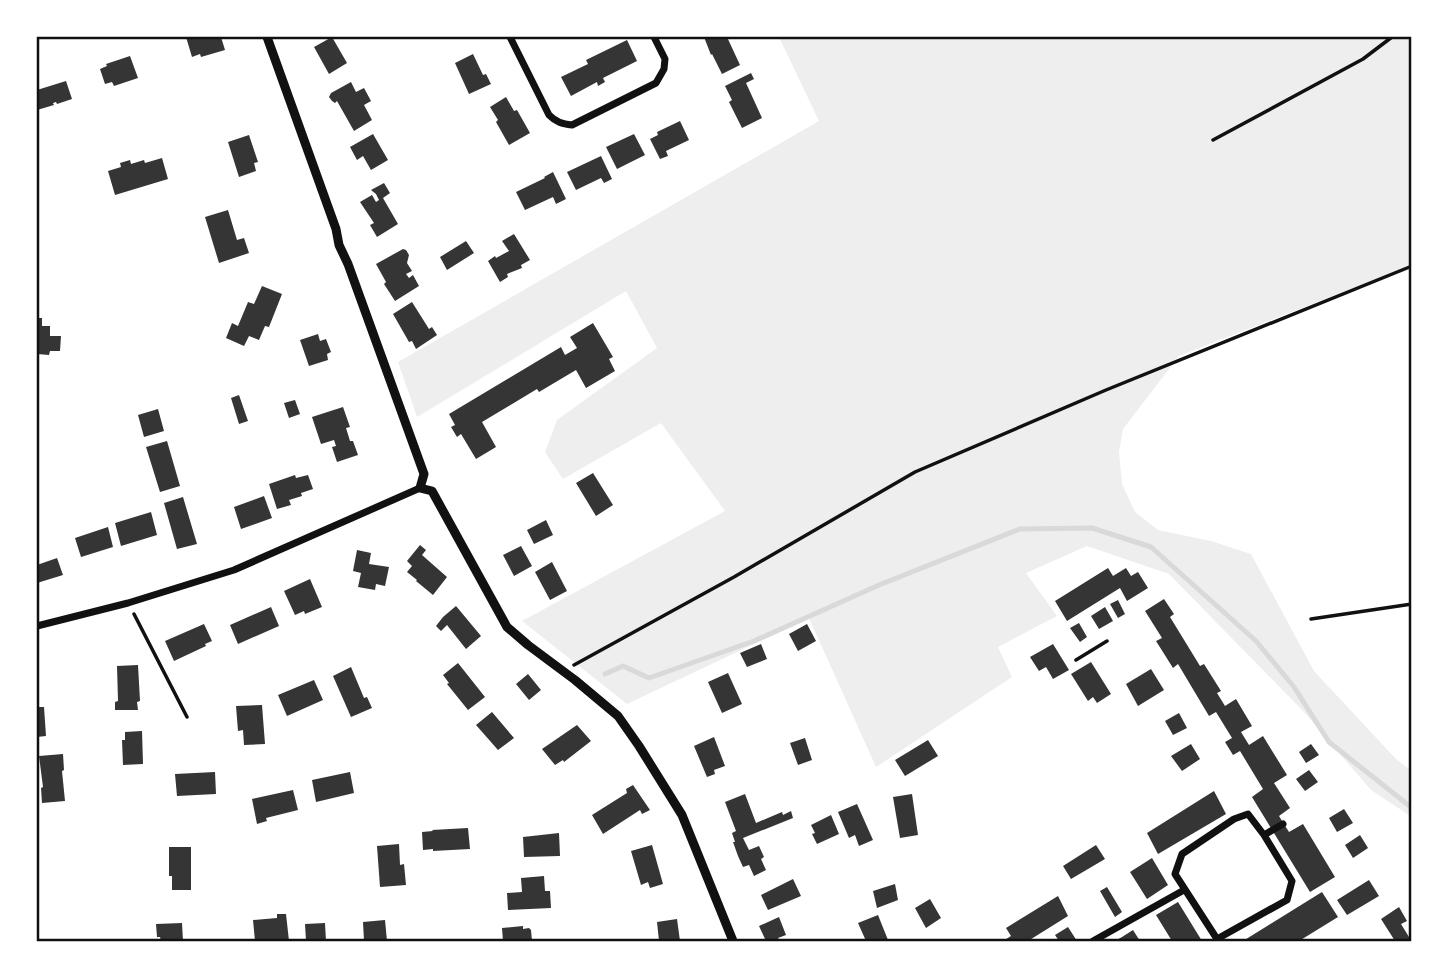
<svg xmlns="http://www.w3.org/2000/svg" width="1449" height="978" viewBox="0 0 1449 978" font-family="Signika,sans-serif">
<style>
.green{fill:#eee}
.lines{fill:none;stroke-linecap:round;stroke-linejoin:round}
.stream{stroke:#d9d9d9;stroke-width:5}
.building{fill:#353535}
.path{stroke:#111;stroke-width:3.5}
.service{stroke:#111;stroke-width:3.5}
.minor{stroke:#111;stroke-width:7}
.tertiary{stroke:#111;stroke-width:9}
.neatline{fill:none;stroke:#111;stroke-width:2.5}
</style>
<rect width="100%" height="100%" fill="#fff"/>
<!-- green -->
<path class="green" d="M779 37H1412V265L1179 356 1123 429 1119 452 1122 484 1135 512 1158 530 1211 541 1251 554 1314 671 1396 759 1412 771V817L1371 790 1304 712 1169 574 1087 546 1026 573 1057 616 998 647 1012 677 876 767 809 618 627 704 522 621 725 511 661 423 563 479 545 452 557 420 657 348 626 291 417 417 398 362 819 121Z"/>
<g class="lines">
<!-- stream -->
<path class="stream" d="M605 674 623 666 649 678 754 641 879 585 1020 529 1092 528 1151 547 1256 641 1294 687 1329 742 1412 808"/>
</g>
<!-- building -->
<path class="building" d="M186 37H221L225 50 201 57 200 54 192 57Z
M332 37 347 63 329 74 314 47Z
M704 37H727L740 65 722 74 712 54 711 55Z
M627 40 637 61 603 78 605 82 598 86 597 82 571 96 561 77 588 64 586 60Z
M473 54 483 75 486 74 491 84 469 94 455 63Z
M130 56 138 78 114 86 112 82 105 84 100 69 107 66 106 64Z
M751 73 754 79 746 83 762 118 742 128 729 102 732 100 725 86Z
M66 81 72 99 57 104 56 102 53 103 54 105 37 110 38 95 37 90Z
M351 82 356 92 364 88 371 101 364 105 372 120 354 131 337 101 335 103 332 101 329 97 331 93Z
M506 97 514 111 517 110 530 133 509 145 496 122 498 120 490 107Z
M680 121 689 140 666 151 668 156 660 159 650 139 658 135 657 132Z
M373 134 388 160 371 170 363 156 357 160 350 147Z
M634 134 645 155 617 169 606 147Z
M249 135 258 162 254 163 256 171 239 177 228 142Z
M601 156 612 179 604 183 601 178 576 190 567 172Z
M162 158 168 179 115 195 108 171 121 167 120 163 130 160 131 164 144 160 145 163Z
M553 172 566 199 556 204 553 197 525 210 516 192 545 178 544 177Z
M384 183 390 193 383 198 398 224 377 237 370 225 374 223 360 202 372 195 376 202 379 200 376 194 371 190Z
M228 210 237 240 244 238 249 253 219 263 205 217Z
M514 234 530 260 521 265 522 268 507 274 508 277 500 282 488 261 495 256 496 258 509 251 502 241Z
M466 241 474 253 447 270 440 257Z
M403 249 406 250 409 255 407 263 412 271 406 274 409 278 413 275 419 286 395 301 384 284 386 282 376 264Z
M262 286 282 294 269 327 265 326 259 340 249 336 244 346 226 338 232 323 238 326 248 302 254 304Z
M412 302 429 329 432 327 437 335 416 349 412 341 409 342 393 314Z
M37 318H42V326H50V336H61L60 351H50L49 355 37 354Z
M593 323 613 357 609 359 615 371 586 388 576 370 539 392 537 389 482 422 496 447 476 459 461 434 457 437 451 427 455 425 449 414 561 347 565 355 577 348 570 337Z
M318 334 320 341 326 339 331 352 327 354 328 360 309 366 300 340Z
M239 395 248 421 239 424 231 398Z
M295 400 300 414 289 418 284 403Z
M343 407 350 427 346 428 350 441H353L358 455 337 462 332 447 336 446 334 440 321 444 312 417Z
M158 409 164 431 144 437 138 415Z
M167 441 180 486 160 492 146 447Z
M593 473 613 505 596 516 576 483Z
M295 475 296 478 308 475 313 489 301 493 302 496 289 500 291 505 277 509 269 484Z
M264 496 272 518 241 529 234 507Z
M183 497 197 544 177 549 164 503Z
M151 512 157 535 121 546 115 523Z
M546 520 553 535 534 544 527 530Z
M108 527 113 547 81 557 75 538Z
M420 545 426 550 422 555 447 577 433 595 416 581 417 580 407 572 412 566 407 561Z
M521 546 532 566 514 576 503 555Z
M357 550 371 553 369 564 389 567 385 586 376 584 375 590 358 587 361 573 353 571Z
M57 558 63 575 37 583V565Z
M552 562 567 591 550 600 535 572Z
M1108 568 1113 576 1126 568 1131 576 1138 572 1148 588 1127 601 1120 588 1067 621 1055 601Z
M310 579 322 607 305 614 304 611 295 615 284 591Z
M1164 599 1174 614 1170 617 1200 666 1204 664 1221 691 1217 693 1225 706 1236 699 1252 726 1241 732 1249 745 1263 736 1287 775 1274 783 1290 808 1279 816 1289 832 1303 824 1335 877 1310 892 1252 797 1263 789 1240 751 1233 755 1225 742 1232 738 1216 712 1209 716 1178 664 1173 668 1156 641 1162 638 1145 611Z
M1118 600 1125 614 1118 618 1110 604Z
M456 606 481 636 466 649 447 625 441 631 436 626 443 617Z
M271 607 279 626 238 644 230 625Z
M1105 607 1113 621 1099 629 1091 616Z
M1079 623 1087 637 1080 642 1070 628Z
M204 624 212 641 205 644 206 646 174 661 165 641Z
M807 624 816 641 798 651 789 634Z
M761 644 767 659 747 667 740 653Z
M1053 644 1069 670 1053 679 1046 667 1039 671 1030 657Z
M1091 662 1111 694 1097 703 1093 697 1088 701 1071 674Z
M458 663 485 697 468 710 447 684 449 683 443 675Z
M138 665 140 701 137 702 138 710H115V702L118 701 117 666Z
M351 667 364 698 367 697 372 708 351 717 333 676Z
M1151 669 1164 690 1138 706 1126 684Z
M728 673 742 704 722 713 708 682Z
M528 674 541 690 529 700 516 684Z
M314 680 323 700 287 716 278 695Z
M262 705 265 744 244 745 243 730 238 731 236 706Z
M37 707H44L46 736 37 737Z
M492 712 514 738 498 750 476 725Z
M1179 713 1187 728 1173 735 1165 721Z
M577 725 591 741 564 762 563 760 555 765 542 749Z
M142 731 143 764 123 765 122 740H125V732Z
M714 737 725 766 714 770 715 774 707 777 694 746Z
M805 738 812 760 798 765 790 743Z
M928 740 938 756 905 776 895 760Z
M1191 744 1200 759 1182 771 1171 756Z
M1311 744 1319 755 1306 763 1299 752Z
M63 754 64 770 62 771 65 801 42 803 41 788 43 787 39 756Z
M1309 770 1318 782 1305 791 1296 779Z
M215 772 216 794 177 796 175 774Z
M350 772 354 793 316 802 312 780Z
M633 785 650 810 642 814 640 810 603 834 592 815 627 793 626 789Z
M293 790 298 810 266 818 267 821 257 824 252 799Z
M1214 791 1226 814 1158 854 1147 833Z
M745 794 756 823 782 812 783 815 791 811 793 818 743 838 749 850 759 846 764 857 761 859 766 870 754 876 749 865 743 867 738 856 733 842H735L732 833 736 831 725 802Z
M912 794 918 835 900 838 893 797Z
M857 804 873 840 859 846 855 835 849 838 838 812Z
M1344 809 1353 823 1337 832 1329 818Z
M831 815 839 834 817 844 812 834 815 833 811 825Z
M468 828 470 849 433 851V849L423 850 422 832 433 831 432 830Z
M559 833 560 856 524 857 523 837Z
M1360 835 1368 848 1353 858 1345 845Z
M399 844 400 865 404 864 406 885 380 887 377 846Z
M652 845 663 884 650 888 648 882 641 885 631 851Z
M1096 845 1105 859 1071 879 1063 866Z
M169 847H191V890H172V876H169Z
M1152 858 1168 885 1147 899 1130 872Z
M544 876 545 891H550L551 908 508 910 507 893 522 892 521 878Z
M793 879 801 896 768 910 761 895Z
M1369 880 1379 896 1347 915 1337 900Z
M895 884 898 900 877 908 873 891Z
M1107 887 1122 912 1115 917 1100 891Z
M1322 892 1338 917 1299 941H1243Z
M1058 896 1068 916 1028 941H1003L1011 936 1006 928Z
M930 899 941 918 926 928 915 908Z
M1178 902 1202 941H1172L1156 915Z
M1399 907 1407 921 1401 924 1409 937 1412 935V941H1395L1381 919Z
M277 914H286L289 941H255L253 920 277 918Z
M878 915 888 940 884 941H866L858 923Z
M779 917 786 935 778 938 780 941H766L759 926Z
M677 919 680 941H659L657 922Z
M385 920 387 941H364L363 922Z
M182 923 183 941H161L160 937H157L156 924Z
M325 923 326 941H306L305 924Z
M523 926V929L529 928 531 930 532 941H503L502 928Z
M1068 927 1077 941H1059L1055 935Z
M1133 930 1140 941H1115L1122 937Z"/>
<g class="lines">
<!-- path -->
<path class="path" d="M134 614 187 717
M1311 619 1412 604
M574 665 734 577 915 472 1106 390 1412 266"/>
<!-- service -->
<path class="service" d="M1213 140 1363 59 1392 37
M1076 660 1107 641"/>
<!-- minor -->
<path class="minor" d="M510 37 549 115C556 122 562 124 572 125L656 83 664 69 665 59 654 37
M37 626 128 603 234 570 420 488
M1248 814 1264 835 1292 881 1287 900 1217 939 1175 874 1182 854 1234 819Z
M1264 835 1283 824
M1093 941 1184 890"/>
<!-- tertiary -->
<path class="tertiary" d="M267 37 336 229 339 245 348 264 424 474 420 488 432 491 507 627 528 645 575 680 618 716 639 746 682 815 733 941"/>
</g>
<!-- border -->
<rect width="1449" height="978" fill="none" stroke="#ffffff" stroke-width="77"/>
<rect x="38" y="38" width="1372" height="902" class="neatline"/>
</svg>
